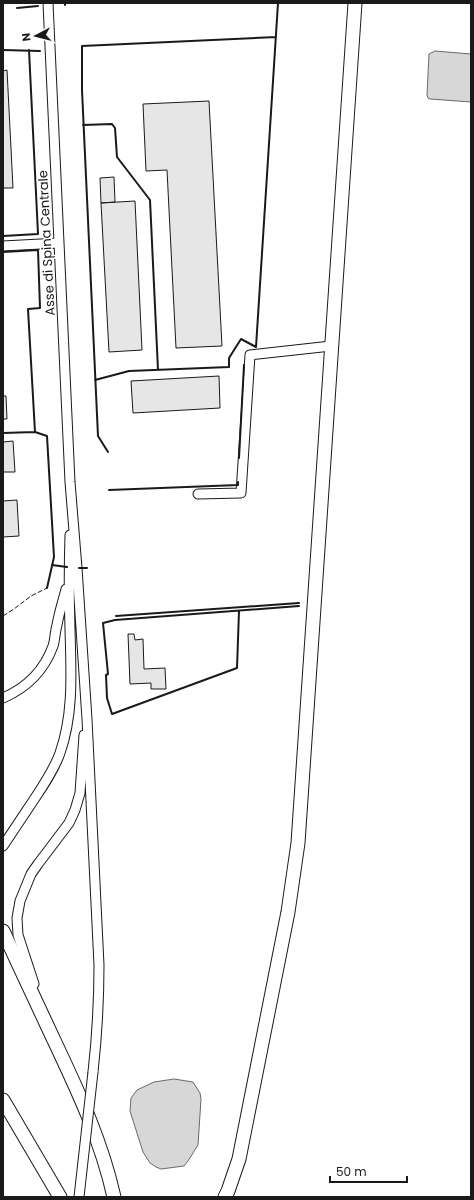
<svg xmlns="http://www.w3.org/2000/svg" width="474" height="1200" viewBox="0 0 474 1200" font-family="Poppins,sans-serif">
<style>
.water{fill:#d7d7d7;stroke:#6a6a6a}
.building{fill:#e6e6e6;stroke:#1a1a1a}
.lines{fill:none;stroke-linecap:round;stroke-linejoin:round}
.street-casing{stroke:#1a1a1a;stroke-width:11}
.secondary-casing{stroke:#1a1a1a;stroke-width:15}
.street{stroke:#fff;stroke-width:9}
.secondary{stroke:#fff;stroke-width:13}
.street-bridge-casing{stroke:#1a1a1a;stroke-width:11;stroke-linecap:butt}
.street-bridge{stroke:#fff;stroke-width:9}
.fence{stroke:#1a1a1a;stroke-width:1;stroke-dasharray:5 2;stroke-linecap:butt}
.wall{stroke:#1a1a1a;stroke-width:2}
.labels{text-anchor:middle;stroke-width:3;stroke-linejoin:round;paint-order:stroke}
.street-label{font-size:13px;fill:#1a1a1a;stroke:#fff}
</style>
<rect width="100%" height="100%" fill="#fff"/>
<!-- water -->
<path class="water" d="M435 51 471 54V102L430 99 428 98 427 95 429 54Z
M174 1079 193 1082 200 1093 201 1099 198 1145 188 1161 184 1166 161 1169 156 1167 150 1163 143 1152 130 1111 131 1098 137 1090 154 1082Z"/>
<!-- building -->
<path class="building" d="M7 70 13 188H3V71Z
M209 101 222 346 176 348 167 170 146 171 143 104Z
M114 177 115 202 101 203 100 178Z
M135 201 142 350 109 352 101 203Z
M219 376 220 408 133 413 131 381Z
M3 396H6L7 419H3Z
M13 441 15 472H3V442Z
M17 500 19 536 3 537V501Z
M128 634H134L135 640 143 639 144 669 165 668 166 689H151V683L130 684Z"/>
<g class="lines">
<!-- street casing -->
<g class="street-casing">
<path id="street" d="M48 3 70 482 77 568 87 719 99 965C99 1001 97 1036 93 1072
M3 246 59 243
M198 494 241 493 250 355 331 346
M3 698C26 688 44 671 53 646 55 640 55 632 57 625 59 613 63 601 66 589
M3 846C13 831 23 816 33 801 43 786 54 770 60 753 74 713 71 671 70 629 69 598 69 566 70 535
M34 984 18 935 17 918 20 901 31 874 38 864 69 823 75 810 80 793 84 735"/>
</g>
<!-- secondary casing -->
<g class="secondary-casing">
<path id="secondary" d="M3 931C19 966 36 1001 52 1036 77 1089 101 1139 114 1197
M3 1100 60 1197
M225 1197 228 1191 239 1159 288 912 298 843 355 3"/>
</g>
<!-- street -->
<use href="#street" class="street"/>
<!-- secondary -->
<use href="#secondary" class="secondary"/>
<!-- street-bridge casing -->
<g class="street-bridge-casing">
<path id="street-bridge" d="M79 1197 93 1072"/>
</g>
<!-- street-bridge -->
<use href="#street-bridge" class="street-bridge"/>
<!-- fence -->
<path class="fence" d="M3 616 14 609 31 596 47 588"/>
<!-- wall -->
<path class="wall" d="M65 3V5
M17 8 38 6
M3 50 40 51
M83 125 112 124 115 128 117 157 150 200 158 370
M3 236 38 234 29 50
M3 252 38 250 40 308 28 309 35 432 47 436 54 557 47 588
M95 380 129 371 229 367V358L241 339 256 347 278 3
M3 433 35 432
M108 452 98 436 82 90V46L276 37
M239 458 244 365
M109 490 238 485V482
M52 565 67 567
M79 568H87
M239 611 237 668 112 714 107 698 106 675 108 674 103 623 115 620 299 606
M116 616 299 603"/>
</g>
<g class="labels">
<!-- street labels -->
<g class="street-label">
<text transform="translate(46 243) rotate(-93)" y="5">Asse di Spina Centrale</text>
</g>
</g>
<!-- border -->
<rect width="474" height="1200" fill="none" stroke="#1a1a1a" stroke-width="8"/>
<!-- north arrow -->
<g transform="translate(36 36) rotate(263)" stroke="#ffffff" stroke-width="3" paint-order="stroke">
<path d="M0-3L7 15L0 10L-7 15Z" fill="#1a1a1a"/>
<text y="-6" font-size="11" font-weight="bold" text-anchor="middle" fill="#1a1a1a">N</text>
</g>
<!-- scale -->
<path d="M330 1176v6h77v-6" fill="none" stroke="#1a1a1a" stroke-width="2"/>
<text x="336" y="1176" font-size="12" fill="#1a1a1a" stroke="#ffffff" stroke-width="3" paint-order="stroke">50 m</text>
</svg>
